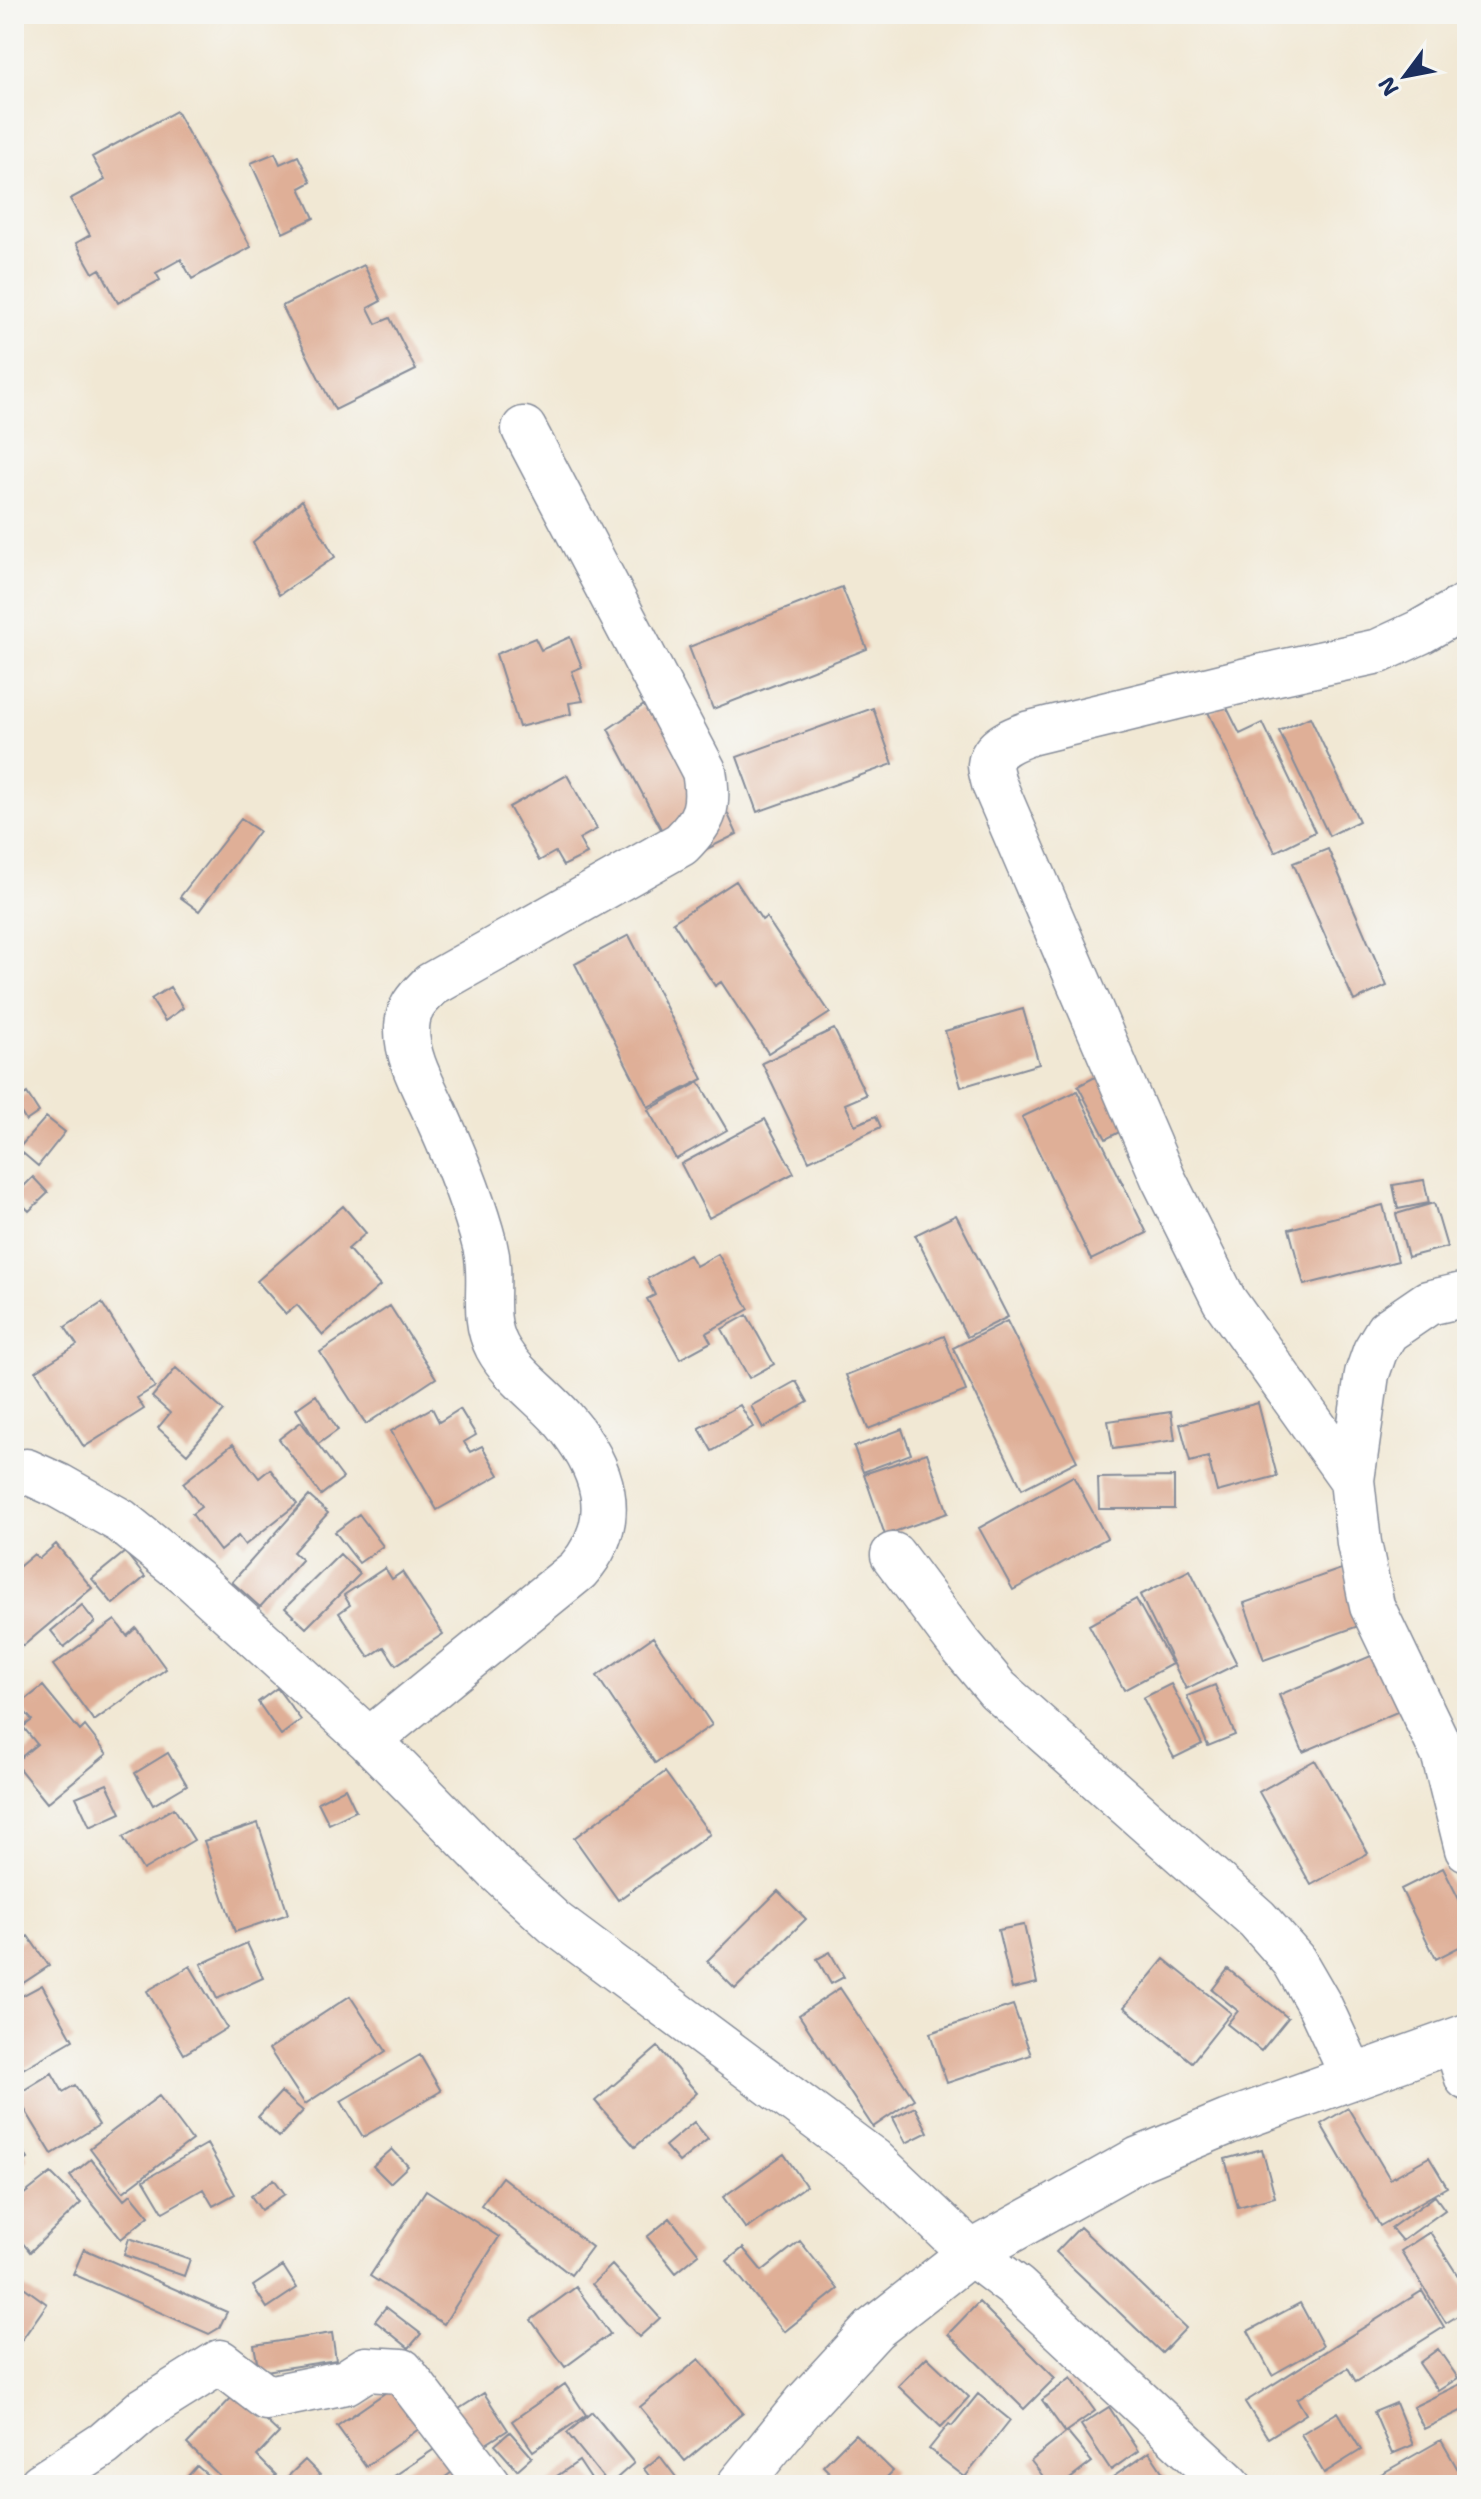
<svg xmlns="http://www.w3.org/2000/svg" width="1481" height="2499" viewBox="0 0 1481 2499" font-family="'Shantell Sans',sans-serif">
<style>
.building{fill:#dfaf97}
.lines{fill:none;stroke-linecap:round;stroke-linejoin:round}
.minor-casing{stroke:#868c99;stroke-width:47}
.minor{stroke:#fff;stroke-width:44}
</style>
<rect width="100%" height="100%" fill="#f6f6f2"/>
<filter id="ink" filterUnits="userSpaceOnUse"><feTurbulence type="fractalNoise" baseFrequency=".0125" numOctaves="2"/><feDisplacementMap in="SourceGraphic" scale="16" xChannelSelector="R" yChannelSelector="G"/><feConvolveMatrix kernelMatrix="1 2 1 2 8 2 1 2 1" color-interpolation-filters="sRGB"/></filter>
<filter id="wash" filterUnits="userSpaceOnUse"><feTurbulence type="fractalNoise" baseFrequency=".006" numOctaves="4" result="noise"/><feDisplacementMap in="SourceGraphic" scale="32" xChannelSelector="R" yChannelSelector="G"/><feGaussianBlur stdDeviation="1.8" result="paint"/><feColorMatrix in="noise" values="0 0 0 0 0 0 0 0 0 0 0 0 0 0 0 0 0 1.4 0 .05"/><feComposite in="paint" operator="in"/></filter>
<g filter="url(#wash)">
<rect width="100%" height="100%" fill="#f1e8d4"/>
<g id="blocks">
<!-- building -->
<path class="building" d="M176 111 251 247 192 279 181 259 156 273 160 280 118 303 100 269 93 273 76 243 90 235 70 199 105 180 92 157Z
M275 153 280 164 298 156 311 182 300 188 314 218 283 233 251 163Z
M364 265 381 301 368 308 376 324 390 318 416 370 335 410 282 306Z
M302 500 335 557 279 595 253 542Z
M842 587 867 649 713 709 689 647Z
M570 637 582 667 572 671 583 701 569 703 571 714 519 727 496 654 535 638 541 650Z
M676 700 737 834 679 863 608 729 644 705 649 715Z
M1225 704 1240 734 1263 723 1315 832 1275 852 1208 712Z
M873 708 893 764 757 812 737 757Z
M1310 717 1359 821 1329 836 1279 731Z
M567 775 597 829 579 839 587 854 563 866 555 852 539 861 509 807Z
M241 819 259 831 199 911 180 897Z
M1328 849 1387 986 1354 1001 1293 863Z
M736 881 762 920 766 917 830 1013 768 1053 721 982 715 986 673 922Z
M629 935 703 1079 648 1107 575 964Z
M170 987 183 1008 165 1021 151 999Z
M1023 1009 1039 1064 961 1087 945 1031Z
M834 1029 866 1095 845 1104 855 1125 876 1116 881 1127 809 1161 762 1063Z
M1099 1075 1127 1128 1106 1139 1078 1086Z
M699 1082 727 1130 676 1159 648 1110Z
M1077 1091 1147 1233 1091 1260 1022 1117Z
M27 1093 39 1112 26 1121 14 1102Z
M46 1117 65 1132 38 1166 18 1149Z
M765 1119 794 1173 709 1218 681 1164Z
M33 1177 48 1193 29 1211 14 1196Z
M1424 1180 1429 1203 1398 1209 1393 1185Z
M1434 1203 1447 1247 1408 1257 1396 1214Z
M1383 1205 1398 1261 1304 1285 1289 1229Z
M343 1206 366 1233 348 1249 380 1286 323 1335 297 1305 286 1314 257 1281Z
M956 1215 1008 1317 967 1337 915 1235Z
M718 1254 749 1309 706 1333 711 1342 680 1359 647 1299 655 1295 647 1279 689 1255 696 1266Z
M102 1303 155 1387 137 1398 144 1409 84 1447 36 1371 77 1345 65 1327Z
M390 1306 436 1378 366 1424 320 1352Z
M747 1315 774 1364 749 1378 722 1329Z
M1007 1321 1077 1461 1022 1489 953 1348Z
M944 1336 966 1391 868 1429 846 1375Z
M176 1368 224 1411 187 1454 158 1428 170 1413 152 1397Z
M796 1381 808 1402 763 1428 751 1406Z
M316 1395 338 1430 318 1444 296 1409Z
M1258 1403 1277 1476 1217 1492 1208 1457 1190 1462 1180 1424Z
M740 1405 753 1427 712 1451 699 1428Z
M432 1408 439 1422 460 1409 476 1435 464 1442 470 1452 482 1446 499 1475 437 1510 391 1431Z
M1171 1412 1175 1440 1113 1449 1108 1421Z
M301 1422 343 1478 321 1495 279 1439Z
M902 1429 911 1454 863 1472 854 1447Z
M233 1444 259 1478 270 1469 297 1504 245 1545 238 1536 220 1551 192 1514 201 1507 183 1483Z
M927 1453 948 1513 885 1535 864 1474Z
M1073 1476 1107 1538 1013 1590 979 1528Z
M1174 1477V1509H1099L1098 1478Z
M309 1496 328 1513 293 1552 302 1560 260 1607 232 1582Z
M359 1514 383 1546 359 1563 335 1532Z
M56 1544 92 1588 23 1646 14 1636V1588L18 1585 14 1580V1571L34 1554 39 1559Z
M125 1552 145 1577 113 1604 92 1579Z
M340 1554 360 1574 306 1628 285 1608Z
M385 1568 392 1579 402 1572 443 1634 396 1665 384 1647 369 1657 339 1613 350 1605 344 1595Z
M1344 1568 1364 1624 1264 1660 1244 1603Z
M1190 1570 1237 1664 1186 1689 1140 1595Z
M1136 1599 1172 1664 1124 1690 1089 1625Z
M82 1605 95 1622 64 1647 51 1631Z
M115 1620 127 1636 136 1628 166 1669 94 1721 53 1665Z
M653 1637 712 1725 655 1763 597 1676Z
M1385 1650 1409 1707 1303 1752 1279 1695Z
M1171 1684 1202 1744 1174 1758 1143 1698Z
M1215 1685 1235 1735 1208 1746 1187 1696Z
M43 1686 80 1731 85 1726 107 1754 47 1803 17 1766 20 1758 37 1744 23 1727 32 1720 19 1705Z
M277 1688 301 1720 281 1735 258 1702Z
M168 1753 187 1785 153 1805 135 1773Z
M1315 1760 1368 1853 1311 1885 1259 1792Z
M665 1772 710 1834 618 1900 574 1838Z
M107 1784 121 1813 90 1827 76 1797Z
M345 1788 356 1811 329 1824 318 1802Z
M174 1808 194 1840 143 1870 123 1837Z
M258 1823 288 1914 235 1932 204 1841Z
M1443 1868 1467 1915V1943L1436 1959 1401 1889Z
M778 1891 806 1919 735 1989 707 1961Z
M1024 1925 1037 1983 1012 1989 998 1930Z
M28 1936 49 1966 20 1985 14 1976V1945Z
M247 1943 263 1978 217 1999 201 1964Z
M830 1952 844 1977 831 1984 817 1959Z
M1164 1959 1231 2013 1192 2062 1124 2007Z
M190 1966 227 2028 184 2054 147 1991Z
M1228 1969 1288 2018 1261 2051 1227 2024 1238 2011 1212 1990Z
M42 1985 73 2040 14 2074V1988L20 1997Z
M840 1988 914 2099 873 2127 799 2015Z
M350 1996 386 2051 305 2104 269 2049Z
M1013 2005 1031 2055 947 2083 930 2033Z
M658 2047 697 2093 635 2147 595 2101Z
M420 2055 441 2091 363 2137 341 2101Z
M52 2073 63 2092 75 2085 99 2125 52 2154 16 2095Z
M281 2092 303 2111 279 2137 258 2117Z
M159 2096 192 2140 123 2192 90 2148Z
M915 2107 928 2132 906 2143 893 2118Z
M1348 2108 1390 2179 1429 2157 1447 2187 1380 2226 1321 2124Z
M694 2122 708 2139 679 2162 665 2146Z
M14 2135 28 2159 14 2168Z
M207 2144 235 2194 213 2206 203 2189 163 2212 144 2180Z
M392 2149 408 2166 390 2183 373 2166Z
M1262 2149 1275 2197 1238 2207 1225 2159Z
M784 2154 806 2186 746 2229 723 2197Z
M91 2159 124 2200 131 2194 149 2216 121 2239 70 2176Z
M51 2173 81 2203 30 2252 14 2232V2202Z
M502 2177 592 2247 571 2275 481 2205Z
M274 2179 285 2194 261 2210 251 2196Z
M426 2190 499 2237 444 2324 370 2276Z
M1435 2196 1445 2210 1402 2241 1391 2228Z
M670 2218 699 2254 676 2273 647 2237Z
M1080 2227 1186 2328 1162 2353 1056 2252Z
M1430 2232 1467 2290V2310L1446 2323 1401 2251Z
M129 2238 190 2259 184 2276 124 2255Z
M800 2241 838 2289 784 2332 727 2261 743 2248 762 2271Z
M84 2249 227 2312 219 2328 209 2334 73 2274Z
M612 2265 660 2318 639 2337 592 2284Z
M283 2266 297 2288 267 2308 253 2286Z
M14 2280 47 2304 14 2351Z
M576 2287 610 2334 565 2367 531 2320Z
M1422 2291 1444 2327 1356 2382 1348 2368 1297 2399 1306 2414 1268 2438 1245 2402Z
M979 2302 1055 2378 1024 2409 948 2334Z
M1300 2303 1323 2346 1272 2375 1248 2331Z
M386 2307 421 2334 409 2348 375 2321Z
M332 2333 336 2360 259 2372 254 2345Z
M1438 2349 1458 2378 1438 2391 1419 2363Z
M927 2357 969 2397 941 2427 898 2386Z
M699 2359 743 2413 685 2461 640 2407Z
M1071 2378 1095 2411 1065 2432 1042 2400Z
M565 2384 586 2415 533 2451 512 2421Z
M1460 2384 1467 2397V2408L1424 2429 1413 2407Z
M395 2386 423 2426 366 2466 337 2426Z
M236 2393 279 2433 257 2456 276 2475 266 2485H229L187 2444Z
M484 2393 508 2430 475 2451 451 2414Z
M978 2394 1010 2420 965 2477 929 2449 949 2424 952 2426Z
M1396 2403 1413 2445 1392 2454 1374 2412Z
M1109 2407 1138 2451 1111 2470 1081 2425Z
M592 2412 634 2463 609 2485 567 2433Z
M1338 2412 1361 2450 1324 2473 1301 2434Z
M510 2432 532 2457 517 2470 495 2445Z
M1067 2432 1092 2462 1062 2485H1050L1031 2461Z
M855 2434 893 2471 879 2485H842L823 2466Z
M1441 2440 1464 2480 1455 2485H1362Z
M439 2446 455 2470 434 2485H381Z
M1149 2452 1171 2485H1119L1113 2477Z
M660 2456 682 2485H656L644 2469Z
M305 2460 320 2475 310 2485H279Z
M579 2461 595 2485H549L547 2483Z
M197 2466 219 2485H180Z"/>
</g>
</g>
<g filter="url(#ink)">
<use href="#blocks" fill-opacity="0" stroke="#868c99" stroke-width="2"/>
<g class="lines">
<!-- minor casing -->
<g class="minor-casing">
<path id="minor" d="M1467 1294 1428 1303 1387 1331 1375 1351 1367 1374 1352 1480 1359 1543 1372 1606 1444 1756 1467 1849
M14 1476 26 1471 59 1486 121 1521 194 1580 369 1740 498 1871 555 1923 873 2160 971 2253 1017 2288 1229 2485
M1352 1480 1224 1300 1163 1178 994 784C993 779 990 770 990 765 992 746 1016 738 1030 733L1259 677 1379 651 1420 632 1467 605
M893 1555 958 1642 998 1690 1257 1919 1294 1961 1320 2006 1352 2075
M369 1740 578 1570C623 1519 603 1466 563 1419 542 1395 512 1375 497 1347 480 1314 494 1280 485 1246 474 1203 457 1161 439 1121 427 1092 407 1062 407 1030 407 1008 417 999 431 985L681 844C706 819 710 806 704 771L524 429
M1455 2041 1467 2078
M41 2485 104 2444 142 2411 220 2362 267 2398 346 2382 366 2369 402 2371 489 2485
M739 2485 805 2404 874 2329 971 2253 1139 2159 1228 2122 1467 2036"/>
</g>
<!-- minor -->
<use href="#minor" class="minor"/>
</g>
</g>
<!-- margin -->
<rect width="1481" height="2499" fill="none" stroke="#f6f6f2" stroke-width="48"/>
<!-- north arrow -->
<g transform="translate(1405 76) rotate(238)" stroke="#f6f6f2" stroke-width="6" paint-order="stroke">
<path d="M0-6L14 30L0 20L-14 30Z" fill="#1b2f5e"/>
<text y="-12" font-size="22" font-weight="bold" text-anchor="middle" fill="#1b2f5e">N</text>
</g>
</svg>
